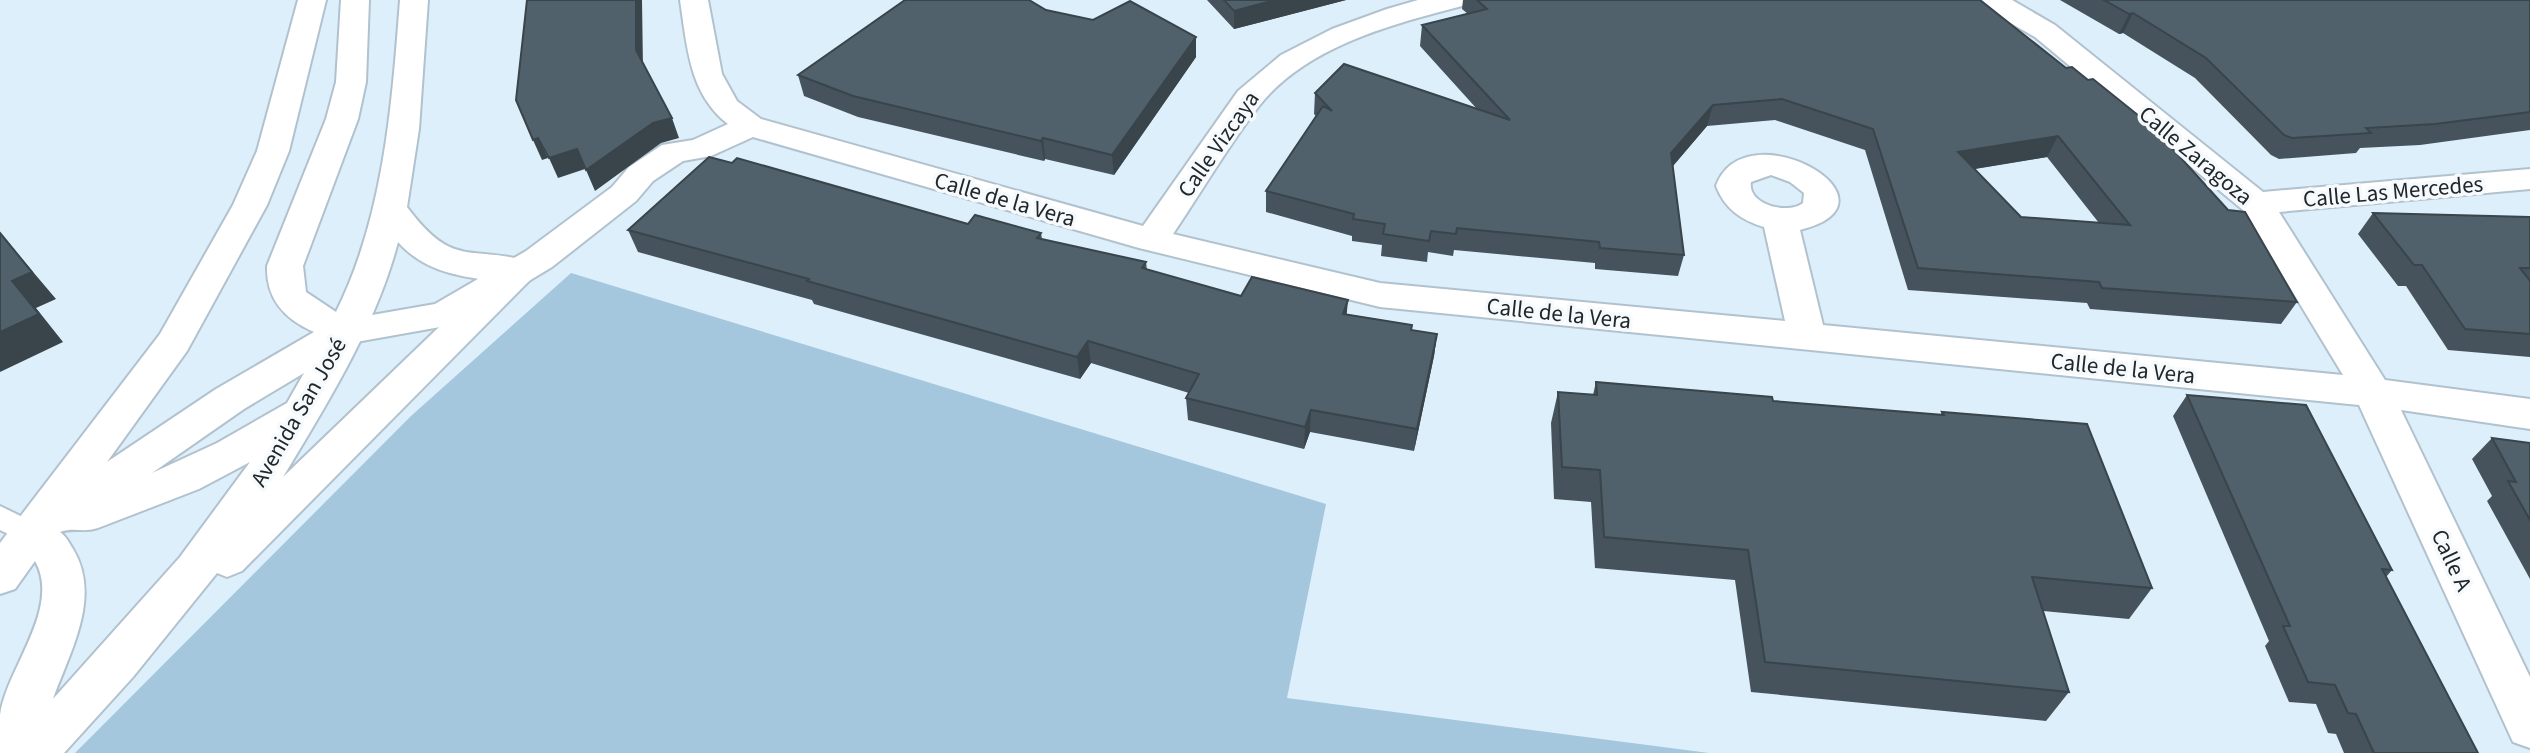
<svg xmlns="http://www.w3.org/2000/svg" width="2530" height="753" viewBox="0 0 2530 753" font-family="'Source Sans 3',sans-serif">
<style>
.green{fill:#a4c7de}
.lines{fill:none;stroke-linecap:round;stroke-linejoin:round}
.lane-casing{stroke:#b1c2ce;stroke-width:4}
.street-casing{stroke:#b1c2ce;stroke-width:4}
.primary-casing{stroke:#b1c2ce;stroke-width:4}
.lane{fill:#fff;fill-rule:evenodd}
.street{fill:#fff;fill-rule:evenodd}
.primary{fill:#fff;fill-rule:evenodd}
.wall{fill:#46535c;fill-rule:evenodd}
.shaded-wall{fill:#39444b}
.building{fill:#51616b;stroke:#39444b;stroke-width:2;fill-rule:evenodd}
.labels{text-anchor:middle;stroke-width:7;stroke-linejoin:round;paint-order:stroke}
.street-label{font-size:23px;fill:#20272b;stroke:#f6fafc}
</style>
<rect width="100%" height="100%" fill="#ddeffb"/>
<!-- green -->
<path class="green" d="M571 273 1326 504 1287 698 1709 753H75L411 416Z"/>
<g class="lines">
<!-- lane casing -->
<g class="lane-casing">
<path id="lane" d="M0 506 41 526 45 534 41 542 31 545 0 530Z"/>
</g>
<!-- street casing -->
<g class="street-casing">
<path id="street" d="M680 0H708L722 74 737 101 761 119 1143 226 1238 91 1281 55 1332 29 1387 9 1418 0H1466L1462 6C1393 24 1306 46 1259 106 1228 146 1202 191 1173 234L1380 283 1785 321 1764 227C1741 220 1725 209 1716 186 1745 106 1913 202 1800 230L1823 325 2343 375 2243 210 2035 37 1981 6 1977 0H2012L2055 25 2263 192 2530 169V189L2279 212 2385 380 2530 399V429L2401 410 2530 677V748L2513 742 2359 405 1380 307 1139 248 753 137 711 156 683 161 653 181 636 201 552 267 457 324 345 344 332 340 326 331 332 322 435 304 526 251 612 187 629 167 662 145 693 140 728 124C689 94 687 46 680 0ZM1771 175 1790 182 1804 193 1803 203C1788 215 1747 205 1751 182Z"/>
</g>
<!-- primary casing -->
<g class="primary-casing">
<path id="primary" d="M298 0H326L289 151 267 205 187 351 107 462 216 389 314 332C284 319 266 299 267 266L326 119 336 82 341 0H369L366 82 358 119 303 266 306 292 336 312C384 216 392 105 400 0H428L419 129 407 207C454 270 469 244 532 262L537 270 532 278 242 571 227 577 217 573 133 677 64 753H0C0 741 0 727 0 715 6 669 62 608 35 561L15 589 0 594V543L160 334 233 205 257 151ZM398 242C422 269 454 276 488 280L283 477C327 404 376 326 398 242ZM304 373 287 403 217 443 152 473 244 409ZM250 462 180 557 53 699C70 651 102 597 73 549 69 543 67 537 60 532 75 527 82 533 98 528L199 489Z"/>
</g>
<!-- lane -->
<use href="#lane" class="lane"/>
<!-- street -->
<use href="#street" class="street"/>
<!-- primary -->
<use href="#primary" class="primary"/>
</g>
<!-- wall -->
<path class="wall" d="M1207 0H1346L1234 29Z
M1463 0H1980L2297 302 2281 324 2090 309 2087 303 1908 290 1865 150 1775 120 1707 126 1673 166 1684 255 1678 276 1595 269V263L1454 250 1453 256 1428 252 1427 262 1381 256 1382 245 1352 241V236L1266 212V191L1316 116 1314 114 1315 93 1477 109 1420 46 1422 25 1468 14 1462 9ZM2047 157 2099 223 2021 217 1975 169Z
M2060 0H2530V130L2420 145 2360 148 2356 153 2279 159 2271 155 2195 78 2123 33 2119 34Z
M1046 10 1196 57 1114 175 1045 159 1044 161 858 117 804 96 798 75Z
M2373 213 2530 217V357L2448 350 2406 286H2398L2358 234Z
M968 224 1041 233 1042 239 1146 262 1147 270 1241 296 1412 325 1411 330 1437 334 1434 356 1414 451 1310 432 1304 449 1188 420 1186 398 1189 393 1091 363 1080 379 814 304 812 300 638 252 628 230Z
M1596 382 1773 401 1940 415 1942 412 2152 588 2129 619 2043 611 2069 692 2046 721 1751 692 1735 580 1595 568 1591 502 1554 499 1551 423 1558 392 1593 395Z
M2187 395 2392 570 2386 577 2478 753H2344L2336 734 2328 733 2316 704 2289 702 2265 646 2269 641 2173 416Z
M2492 438 2530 443V579L2487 501 2492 496 2472 459Z"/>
<!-- shaded-wall -->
<path class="shaded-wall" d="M636 0H642L643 70 636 50Z
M1275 0H1346L1234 29V11Z
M2133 13 2123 33 2119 34 2129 14Z
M1196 37V57L1114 175 1112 155Z
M1713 105 1707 126 1666 174 1671 153Z
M672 118 679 138 661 143 595 191 586 170 653 123Z
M2058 136 2047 157 1949 173 1958 152Z
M538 138 548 158 542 160 533 140Z
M1043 138 1045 159 1044 161 1041 141Z
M577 149 585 169 558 178 549 158Z
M0 233 56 299 36 308 63 342 0 372V332L12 281Z
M1348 300 1346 322 1343 314Z
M1437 334 1434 356 1414 451 1417 429Z
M1088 341 1091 363 1080 379 1077 357Z
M1311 410 1310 432 1304 449 1305 427Z"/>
<!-- building -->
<path class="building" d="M527 0H636V50L672 118 653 123 586 170 577 149 549 158 538 138 533 140 516 100Z
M905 0H1029L1046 10 1093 20 1130 1 1196 37 1112 155 1043 138 1041 141 853 96 798 75Z
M1224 0H1275L1234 11Z
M1477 0H1980L2066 68 2072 67 2088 80 2093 79 2139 116 2142 115 2228 210 2245 212 2297 302 2102 288 2099 282 1918 268 1873 129 1782 99 1713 105 1671 153 1684 255 1600 248 1599 242 1457 228 1456 234 1431 231 1429 241 1383 234 1385 224 1353 219 1354 214 1266 191 1323 106 1332 111 1315 93 1344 64 1510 120 1422 25 1487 9ZM2058 136 2130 225 2021 217 1958 152Z
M2104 0H2530V112L2435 124 2366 128 2371 133 2292 138 2284 135 2206 58 2133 13 2129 14Z
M709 157 732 163 737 158 968 224 975 215 1041 233 1037 238 1146 262 1142 268 1241 296 1252 277 1348 300 1343 314 1412 325 1411 330 1437 334 1417 429 1311 410 1305 427 1186 398 1199 374 1088 341 1077 357 807 281 809 279 628 230Z
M2373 213 2530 217V268H2520L2530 281V334L2465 329 2422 265H2414Z
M0 233 32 272 12 281 39 314 0 332Z
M1596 382 1772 397 1773 401 1944 415 1942 412 2087 424 2152 588 2032 577 2069 692 1765 662 1748 550 1604 537 1600 470 1562 467 1558 392 1597 395Z
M2187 395 2306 405 2392 570 2382 569 2478 753H2374L2356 714 2348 713 2335 685 2308 682 2283 626H2290Z
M2492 438 2530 443V520L2508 481 2516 482Z"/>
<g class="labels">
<!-- street labels -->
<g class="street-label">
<text transform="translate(1218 144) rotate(-55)" y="8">Calle Vizcaya</text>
<text transform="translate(2196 155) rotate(40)" y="8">Calle Zaragoza</text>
<text transform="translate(2393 191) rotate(-5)" y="8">Calle Las Mercedes</text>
<text transform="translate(1005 199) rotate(16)" y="8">Calle de la Vera</text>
<text transform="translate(1559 313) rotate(6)" y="8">Calle de la Vera</text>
<text transform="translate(2123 368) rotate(6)" y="8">Calle de la Vera</text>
<text transform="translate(298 412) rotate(-60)" y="8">Avenida San José</text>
<text transform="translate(2452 560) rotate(65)" y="8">Calle A</text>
</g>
</g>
</svg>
